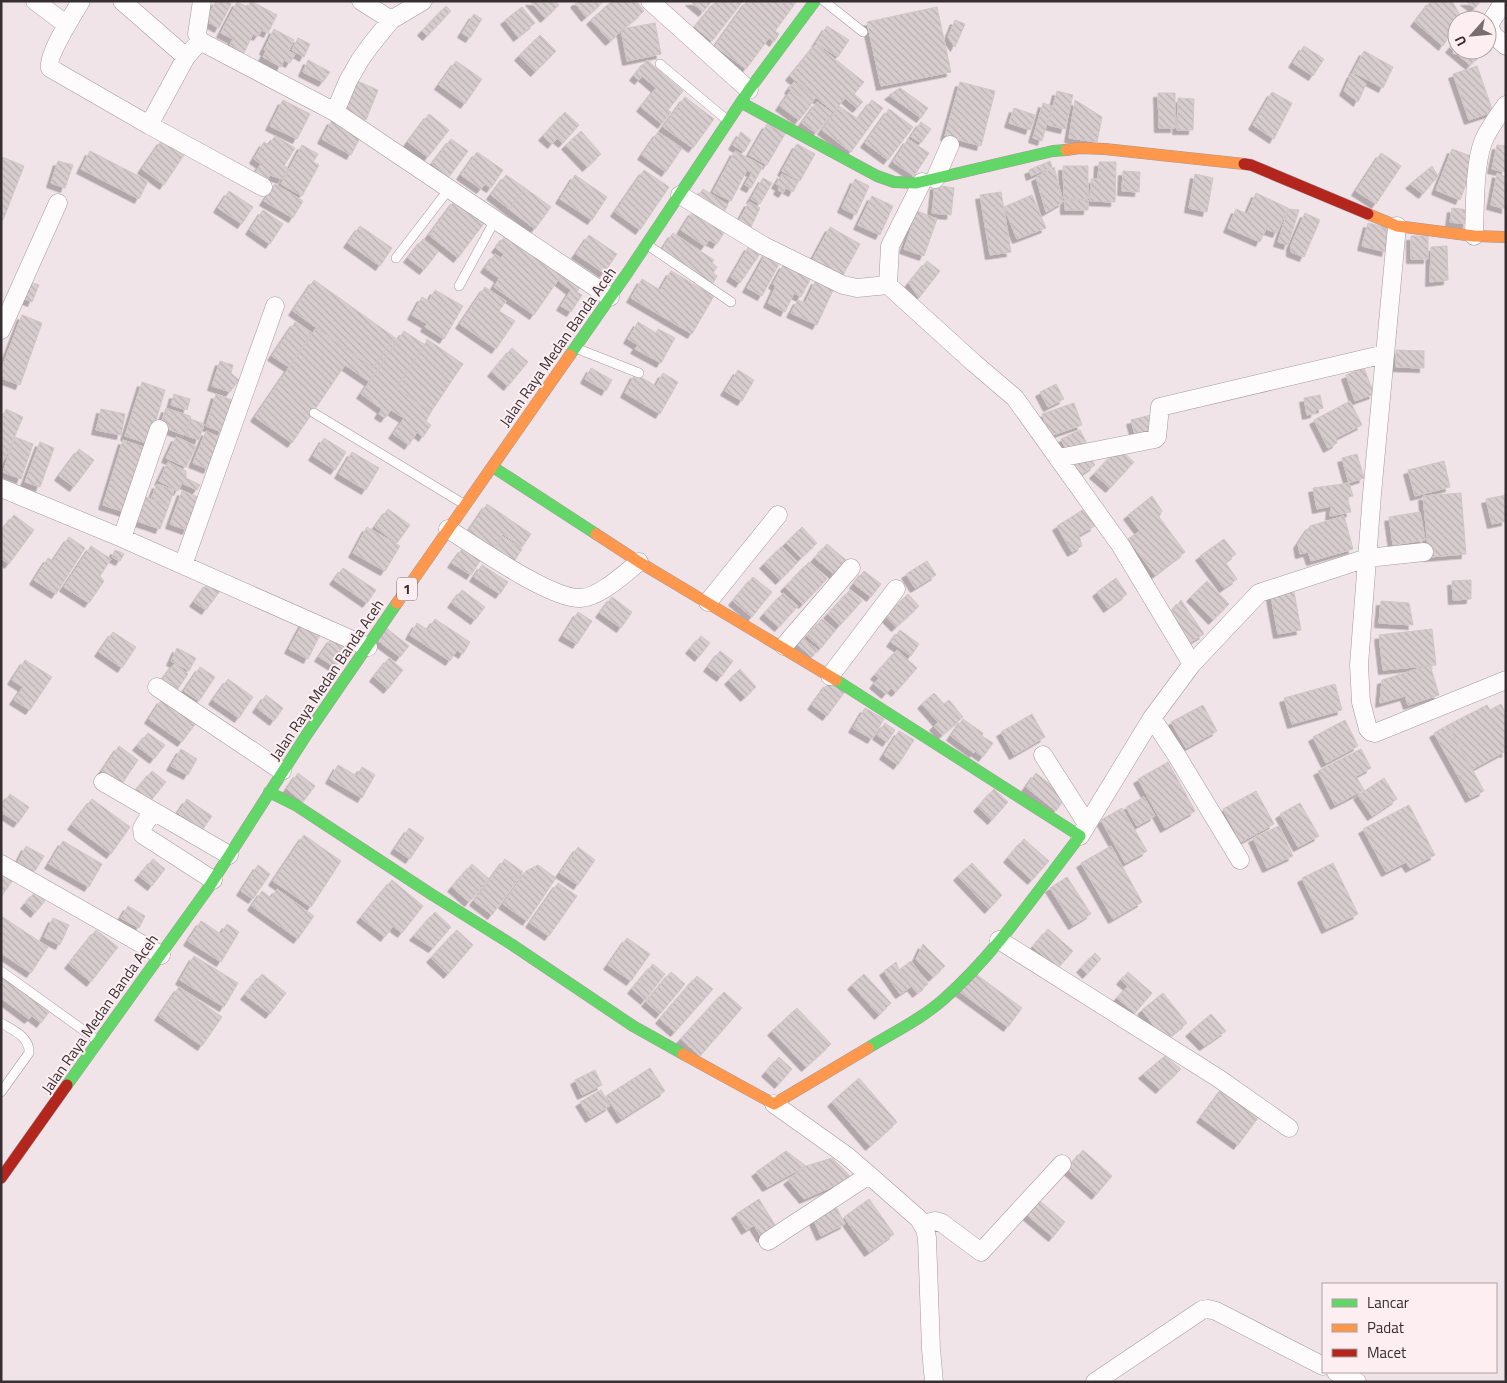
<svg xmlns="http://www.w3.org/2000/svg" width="1507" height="1383" viewBox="0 0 1507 1383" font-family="'Titillium Web',sans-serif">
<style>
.building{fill:url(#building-back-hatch);stroke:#d1c6c7;filter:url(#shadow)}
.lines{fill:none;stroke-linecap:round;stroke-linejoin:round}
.lane-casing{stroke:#a59b9e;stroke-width:10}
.street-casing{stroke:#a59b9e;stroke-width:19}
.fast-casing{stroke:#a59b9e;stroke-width:12}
.slow-casing{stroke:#a59b9e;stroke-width:12}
.jam-casing{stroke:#a59b9e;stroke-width:12}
.lane{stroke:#fdfbfc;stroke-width:9}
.street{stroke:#fdfbfc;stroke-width:18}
.fast{stroke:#63d668;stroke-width:11}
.slow{stroke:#ff974d;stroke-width:11}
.jam{stroke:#b3261e;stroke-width:11}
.labels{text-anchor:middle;stroke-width:4;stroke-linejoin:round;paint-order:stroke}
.shield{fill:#fdeef2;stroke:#72686b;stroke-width:1}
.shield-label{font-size:14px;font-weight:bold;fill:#372e31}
.street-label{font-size:15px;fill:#372e31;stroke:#fdeef2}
</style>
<defs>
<pattern id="building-back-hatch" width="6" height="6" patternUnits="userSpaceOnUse" patternTransform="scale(1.25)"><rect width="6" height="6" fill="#d8cdce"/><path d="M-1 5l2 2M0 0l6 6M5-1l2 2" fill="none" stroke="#bab0b1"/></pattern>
<filter id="shadow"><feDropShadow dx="-4.5" dy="4.5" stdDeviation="0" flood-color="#0004"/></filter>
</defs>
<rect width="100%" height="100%" fill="#f1e4e8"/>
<!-- building -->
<path class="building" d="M216 1H225L231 4 219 28 206 21Z
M251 1 277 15 268 33 262 30 258 36 253 34 244 53 230 45 233 39 221 33 237 2 248 7Z
M530 1H555L559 5 545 18Z
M577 1H604L586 17 575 3Z
M612 1H636L644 11 610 41 591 20Z
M690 1H712L703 12Z
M716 1H743L712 41 695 27Z
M747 1H797L775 31 779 34 774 42 769 38 746 69 715 46Z
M1431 1H1452L1461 17 1459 20H1457V23L1443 46 1415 22Z
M1465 1H1481L1475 8Z
M446 6 451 11 427 36 422 31Z
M522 7 535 23 518 37 505 20Z
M937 7 951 72 881 86 867 22Z
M474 14 482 19 470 38 462 33Z
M955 20 965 24 955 47 948 37Z
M655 23 661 54 627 61 621 29Z
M827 26 849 40 838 57 816 43Z
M274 29 294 40 288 51 295 54 290 63 284 60 281 67 263 57 266 51 264 50Z
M540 35 556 51 535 72 519 56Z
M298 38 310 44 304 57 292 50Z
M1457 40V50H1486L1470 65 1450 48Z
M816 44 864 82 854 94 863 102 857 108 845 98 834 112 790 76Z
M1304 46 1324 59 1313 76 1293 63Z
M1364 51 1393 67 1383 88 1353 72Z
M308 60 330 72 323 82 303 72Z
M647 60 683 91 668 110 671 112 662 124 641 107 656 88 642 76 639 80 634 76Z
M456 61 482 79 465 104 439 85Z
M1477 66 1493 112 1469 120 1453 74Z
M1352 73 1366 84 1358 102 1344 91Z
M355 80 378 90 366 120 343 110Z
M794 82 816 97 811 104 789 89Z
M960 82 995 91 981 146 945 136Z
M900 88 928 108 921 118 889 95Z
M791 90 811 105 799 120 780 106Z
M1057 91 1073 95 1065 129 1048 125Z
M1272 92 1292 103 1274 139 1253 125Z
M1158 93H1175V128H1159Z
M685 97 714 119 693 148 663 127Z
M1178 98 1194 99 1193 130H1177Z
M283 100 310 114 297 139 270 126Z
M872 100 883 108 851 152 822 130 839 106 858 119Z
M1075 100 1102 117 1097 142 1069 138Z
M817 102 832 113 816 133 802 123Z
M1043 103 1052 106 1042 141 1033 138Z
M1014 108 1035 115 1030 130 1009 123Z
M889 109 913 127 888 160 865 143Z
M565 112 579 125 563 143 557 138 552 144 543 136Z
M429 114 449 130 428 157 408 142Z
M332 120 361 136 351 155 322 139Z
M921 122 931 129 921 143 911 137Z
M767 124 785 134 767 165 749 155Z
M581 131 601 154 587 167 566 145Z
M658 132 682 148 666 172 642 155Z
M741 132 751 140 744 152 733 145Z
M275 136 295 148 284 166 288 168 282 179 270 175 267 180 255 173 261 164 254 159 264 142 269 145Z
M451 139 468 151 449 177 432 164Z
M908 139 929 153 914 176 893 162Z
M162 140 184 155 164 185 142 169Z
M797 144 815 154 800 181 782 171Z
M302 145 318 154 313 162 319 165 302 196 281 184Z
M1497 145 1506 146V172L1492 169Z
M1452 149 1476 158 1460 200 1436 190Z
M90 151 148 181 139 199 81 169Z
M735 151 763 166 751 188 745 185 752 172 747 170 731 201 713 192Z
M477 152 503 170 491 188 485 184 481 189 461 175Z
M1381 153 1401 166 1376 204 1356 191Z
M2 157 24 166 3 220H1Z
M58 161 73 165 65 188 51 183Z
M1050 161 1052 167 1031 176 1029 170Z
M1099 162H1116L1115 202 1090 201 1091 179H1098Z
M1063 166H1088V199H1064Z
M1432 166 1438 176 1423 194 1410 184Z
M1054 167 1063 202 1046 212 1036 177Z
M644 170 669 187 640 230 615 212Z
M1123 171 1140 172 1139 192 1122 191Z
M1497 173 1506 177V209L1491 205Z
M782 174 798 182 793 192 786 188 783 193 778 190 780 186 776 184Z
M1195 174 1213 178 1207 212 1189 208Z
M506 175 525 188 509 209 491 195Z
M575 175 607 197 592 220 560 199Z
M763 178 772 183 760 204 751 199Z
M855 179 869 186 856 215 842 208Z
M275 184 303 201 293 218 264 201Z
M935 185 954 188 951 215 932 213Z
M525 188 551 207 535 229 509 209Z
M703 189 728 205 720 218 694 202Z
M229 191 253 207 242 224 218 208Z
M1001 192 1011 252 990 255 980 195Z
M1256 193 1288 208 1277 233 1266 229 1260 242 1228 228 1236 209 1247 214Z
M1032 195 1046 228 1017 239 1004 207Z
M872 196 893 206 880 235 858 225Z
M455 200 485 222 458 258 429 235Z
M1065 200H1088V210H1065Z
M749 202 760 208 750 229 738 223Z
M1452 208 1469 210 1467 224 1450 222Z
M1288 209 1299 210 1288 245 1278 242Z
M263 210 283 224 270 244 250 230Z
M693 211 725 231 717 244 709 240 705 246 681 230Z
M917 211 937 219 924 256 904 249Z
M1305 213 1320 220 1304 257 1291 252V245Z
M1368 223 1391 229 1386 252 1362 246Z
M360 226 392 248 380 266 348 243Z
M830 227 860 244 843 275 813 259Z
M673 233 714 260 712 263 717 267 713 273 717 276 712 285 661 251Z
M589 235 617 254 604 273 576 254Z
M505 236 563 273 534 315 494 287 499 278 485 268 495 254 501 258 504 254 496 248Z
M1411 236H1428V259H1411Z
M423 239 438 252 424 270 408 258Z
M749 246 762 251 740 283 731 277Z
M1447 246 1448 280 1430 282 1431 247Z
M767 252 781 260 762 296 747 288Z
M927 261 940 271 919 298 909 283Z
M784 264 811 278 801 297 794 293 785 312 768 303 776 286 773 284Z
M566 270 584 281 577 292 582 295 571 312 561 306 571 290 559 281Z
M671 271 714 296 692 334 631 298 642 279 660 290Z
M314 280 394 337 373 368 293 311Z
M816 280 834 288 817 325 791 313 798 300 805 303Z
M29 282 39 285 32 302 23 298Z
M485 287 506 301 499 311 515 321 496 349 460 324Z
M435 290 463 306 444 339 425 327 427 324 412 315 422 297 429 301Z
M22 315 42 323 20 385 1 378V370Z
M295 322 312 333 289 367 272 356Z
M638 322 656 333 658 329 675 338 661 363 635 349 638 345 628 339Z
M316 328 373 368 394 337 398 340 370 382 345 365 292 443 255 417Z
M404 331 425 345 396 388 431 412 426 421 431 425 423 437 417 432 409 445 393 434 404 418 391 410 385 418 379 414 382 409 361 394Z
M427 339 463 364 431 412 396 388 425 345Z
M512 348 528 362 508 386 492 372Z
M1396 350 1424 351V368L1396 367Z
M220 361 233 365 231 373 239 380 230 392 212 386Z
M591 368 612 380 606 391 585 379Z
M1364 368 1374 394 1355 401 1346 375Z
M738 370 754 380 742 401 725 391Z
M663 373 678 382 660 414 625 393 635 374 656 386Z
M142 382 165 390 149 444 125 436Z
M1056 384 1064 399 1048 407 1040 392Z
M174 394 190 399 187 410 171 405Z
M216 394 232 400 222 432 206 426Z
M1320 395 1323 408 1315 410V413L1307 415 1304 398Z
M1350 401 1362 425 1336 438 1337 443 1328 448 1314 420Z
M1074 403 1082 425 1050 436 1042 414Z
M166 408 190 416 191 419 184 435 160 426Z
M6 409 23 417 5 459 1 457V421Z
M101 409 125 414 121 435 96 430Z
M1151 415 1156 433 1136 438 1131 420Z
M191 419 204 424 199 440 185 435Z
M1080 430 1088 446 1069 455 1061 439Z
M206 431 221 438 208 469 193 463Z
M15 437 33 444 21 479 3 472Z
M176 437 196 446 186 467 166 458Z
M324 438 346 452 335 470 313 456Z
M123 440 146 448 125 512 103 505Z
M40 442 54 448 40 487 25 482Z
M1119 448 1134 462 1110 488 1094 474Z
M79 449 94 460 74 487 59 476Z
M352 452 379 468 366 490 339 474Z
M1357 454 1364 478 1349 483 1342 458Z
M1088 455 1095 465 1081 475 1074 464Z
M1444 461 1450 487 1415 496 1408 470Z
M168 462 186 471V478L200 485 197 490 182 483 178 491 159 481Z
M1349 483 1353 496 1347 497 1351 512 1330 516 1331 506 1317 509 1313 488Z
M157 484 174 490 169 505 151 499Z
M182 491 198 497 187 530 170 524Z
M1461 493 1466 554 1429 557 1423 496Z
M1506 495V521L1492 524 1486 499Z
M1152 496 1162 511 1159 517 1185 552 1155 575 1128 539 1140 531 1128 515Z
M146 497 169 505 160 529 137 521Z
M487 504 531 534 522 547 503 534 493 549 468 532Z
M388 509 410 525 397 543 375 527Z
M1084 509 1095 526 1079 535 1082 546 1072 552 1057 526Z
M1420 512 1425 540 1393 545 1389 517Z
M14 515 34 530 9 564 1 558V532Z
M1344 516 1353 549 1311 561 1308 552 1300 554 1298 544 1310 526Z
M367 527 400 546 385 571 353 553Z
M802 527 817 543 801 558 786 543Z
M502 536 522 549 513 563 494 550Z
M69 537 85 548 56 594 34 580 48 558 53 561Z
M1224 539 1236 554 1225 562 1237 579 1224 588 1200 556Z
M827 544 846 560 834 574 815 558Z
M91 546 111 559 100 576 104 581 89 603 64 587Z
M782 546 798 562 780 580 764 564Z
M463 548 480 561 471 575 452 563Z
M115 550 124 554 120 561 112 557Z
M927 561 936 575 915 588 906 574Z
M809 562 827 579 803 604 785 587Z
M482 565 508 582 500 594 474 577Z
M343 568 376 590 367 603 334 580Z
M864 571 881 584 871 597 854 584Z
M753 577 772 592 752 617 733 601Z
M1116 578 1127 594 1108 608 1097 592Z
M1471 580V599L1453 600 1452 581Z
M1207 581 1229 604 1213 620 1191 597Z
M208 583 214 584 220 591 206 610 194 602Z
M1293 587 1301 630 1278 634 1270 591Z
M462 590 485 607 475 620 452 603Z
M850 590 862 601 840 625 828 614Z
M783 593 798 606 779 627 764 614Z
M908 594 919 606 896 627 885 616Z
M612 597 632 612 621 628 600 613Z
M1181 600 1204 634 1186 645 1168 617Z
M1381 601 1409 603 1413 625 1379 623Z
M578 612 592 621 577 644 563 636Z
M435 619 470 642 463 654 457 650 450 661 410 635 417 623 428 630Z
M822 619 836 630 821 648 807 636Z
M304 621 322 631 308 659 289 649Z
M385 627 409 646 400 657 376 639Z
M1432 629 1436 665 1383 670 1379 635Z
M900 630 919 644 911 656 891 642Z
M113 632 136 647 122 668 99 652Z
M701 636 710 643 699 657 690 649Z
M801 637 818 650 812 657 796 643Z
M332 638 347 648 335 667 319 657Z
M177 648 196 658 189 671 171 661Z
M897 650 917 668 896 692 891 688 886 694 874 684 879 678 875 675Z
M720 651 733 661 721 677 708 667Z
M389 658 403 670 388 689 374 677Z
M25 660 52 677 30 710 14 700 23 687 12 680Z
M174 664 188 674 177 690 162 680Z
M1430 665 1439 695 1408 705 1405 696 1380 703 1382 680Z
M200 667 215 677 199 701 184 691Z
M740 669 756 687 745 697 729 680Z
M228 679 253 697 239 718 213 700Z
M828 683 847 689 827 716 812 705Z
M1335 684 1342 710 1292 724 1284 698Z
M934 693 944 704 949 700 963 717 942 735 934 726 938 722 922 704Z
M266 695 283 708 274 721 257 708Z
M162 699 196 723 182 742 149 719Z
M1501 704 1506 713V753L1504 752 1471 770 1448 725 1487 705 1490 710Z
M1203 705 1217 731 1186 748 1171 722Z
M865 708 884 719 872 739 853 728Z
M1032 714 1045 737 1014 755 1001 732Z
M963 719 983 733 982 736 993 743 983 757 975 751 974 753 951 736Z
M1345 720 1358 746 1326 763 1313 737Z
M885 723 895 730 887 742 877 735Z
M1448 725 1484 791 1470 798 1434 733Z
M899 731 914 740 898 765 884 755Z
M148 733 165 745 154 759 137 746Z
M119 746 138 760 122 784 102 771Z
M181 749 197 759 188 775 171 766Z
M1361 749 1371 768 1356 776 1364 790 1335 805 1318 771Z
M1168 762 1195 811 1165 828 1138 779Z
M338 765 357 776 362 767 375 775 362 798 330 779Z
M152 771 166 782 148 804 134 793Z
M298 773 315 786 303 802 287 789Z
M1036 773 1066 797 1056 811 1026 787Z
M1384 778 1397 799 1372 816 1358 795Z
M994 789 1008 802 992 820 978 807Z
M1256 791 1274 824 1241 842 1223 809Z
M10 794 29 807 18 823 1 812V807Z
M1144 797 1155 816 1137 826 1126 807Z
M92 799 130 827 111 854 72 825Z
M187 799 212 816 203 829 178 813Z
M1300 803 1319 836 1298 847 1280 814Z
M1409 805 1435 855 1410 868 1406 862 1386 872 1363 829Z
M1122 808 1147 851 1125 863 1101 820Z
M1279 826 1293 856 1267 868 1253 838Z
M409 828 424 838 410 859 395 849Z
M304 835 341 861 311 907 273 881Z
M1024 839 1049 861 1032 880 1008 858Z
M63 841 102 864 89 887 49 864Z
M26 846 44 856 35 871 18 862Z
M1111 846 1142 902 1113 919 1081 863Z
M578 847 595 860 578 885 560 873Z
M153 859 165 869 152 886 139 876Z
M505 859 523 872 492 915 474 901Z
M972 863 1002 895 989 909 958 876Z
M1333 863 1358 914 1326 929 1302 878Z
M472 864 489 879 469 902 452 887Z
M258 865 270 874 253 899 241 891Z
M538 865 556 878 527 921 503 904 526 871Z
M1 872 13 880 1 897Z
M1067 877 1091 914 1073 925 1050 888Z
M392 880 423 906 402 933 393 926 385 937 361 918Z
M558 883 577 896 549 936 530 923Z
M277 889 314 916 298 939 252 906 262 891 271 898Z
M35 892 45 901 35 913 25 904Z
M128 906 145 916 139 928 121 918Z
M435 912 451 927 433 948 414 936Z
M1 916 48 947 31 973 1 953Z
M53 918 69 925 60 945 44 937Z
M201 921 221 934 227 924 239 932 221 962 188 941Z
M1048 929 1073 951 1058 968 1033 947Z
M96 930 118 947 91 982 69 964Z
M457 930 473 945 448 974 431 958Z
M627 938 650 954 631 981 608 965Z
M923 944 945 966 933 977 916 959Z
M1095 953 1101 959 1087 974 1081 968Z
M194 956 238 983 224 1007 180 980Z
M911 961 928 984 917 993 899 970Z
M896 962 899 970 912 986 900 994 884 971Z
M653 964 665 974 645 1000 632 989Z
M671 972 685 984 660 1014 646 1002Z
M973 972 1022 1008 1008 1027 959 991Z
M1128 972 1152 993 1135 1013 1117 998 1128 986 1121 980Z
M262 974 286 993 270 1014 245 995Z
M864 974 891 1003 879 1015 852 985Z
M1 975 49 1012 41 1023 32 1016 29 1019 1 998Z
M697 976 713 989 675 1032 660 1019Z
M179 987 222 1017 202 1046 159 1016Z
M724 992 742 1008 700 1056 681 1039Z
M1163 993 1187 1023 1165 1040 1142 1010Z
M797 1008 831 1044 806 1067 772 1031Z
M1211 1014 1226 1031 1204 1046 1190 1032Z
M1165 1056 1181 1069 1160 1089 1143 1074Z
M779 1057 792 1069 779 1084 766 1072Z
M650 1068 665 1091 621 1119 606 1096Z
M595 1070 602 1085 582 1095 575 1080Z
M859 1078 897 1122 870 1146 832 1102Z
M1224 1087 1261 1114 1238 1145 1201 1118Z
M601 1090 610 1106 590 1118 580 1102Z
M1083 1150 1112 1176 1096 1195 1067 1169Z
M786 1151 806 1166 767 1187 756 1172Z
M832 1158 852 1178 804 1199 788 1180 806 1166Z
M759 1199 777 1228 762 1238 754 1225 746 1230 736 1214Z
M869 1199 894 1234 869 1252 844 1217Z
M1040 1201 1065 1222 1053 1237 1027 1215Z
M835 1205 845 1224 821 1236 812 1216Z"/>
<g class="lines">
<!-- lane casing -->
<g class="lane-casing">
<path id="lane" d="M824 1 863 32
M660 64 727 120
M649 246 731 302
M396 258 449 189
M459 286 495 220
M578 349 639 373
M314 413 462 503
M1 971 97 1040
M1 1023C13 1030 30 1037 29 1053L1 1092"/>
</g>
<!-- street casing -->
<g class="street-casing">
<path id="street" d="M35 1 67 25
M81 1C74 13 46 57 50 68L149 125 186 57 200 41
M122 1 186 57
M202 1 197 34 200 41 335 112 610 297
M361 1 391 20
M650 1 749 90
M1504 1 1489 25 1493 35 1506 46
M335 112 348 81 360 60 370 46 391 20 423 1
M149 125 263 187
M935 179 950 145
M922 182 890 246 888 285 974 363 1015 398 1121 546 1192 664 1152 718 1080 836
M680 195 764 246 843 285 857 288 888 285
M1397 226 1372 494 1359 665 1361 702 1368 729 1371 732 1375 733 1506 680
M1474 236C1475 210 1474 166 1483 142 1488 129 1498 116 1506 105
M1 330 58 203
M1059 458 1155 439 1157 437 1160 407 1385 354
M1 488 122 538 368 647
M448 529C475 546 552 600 581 598 600 597 624 574 639 562
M122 538 159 429
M183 565 275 306
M708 602 778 515
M784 646 851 568
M1192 664 1259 593 1367 558 1424 552
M830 676 896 589
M157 687 282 771
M1152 718 1177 756 1240 860
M1043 755 1087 824
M103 782 229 855
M153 811 142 828 143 835 213 880
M1 864 161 955
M999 940 1218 1078 1289 1128
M774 1104 847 1156 869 1175 919 1219 925 1229 927 1238 931 1349 934 1382
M923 1224 935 1221 942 1223 981 1252 1062 1164
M768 1241 869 1175
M1336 1372 1357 1382
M1095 1382 1202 1310 1208 1309 1216 1311 1323 1366"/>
</g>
<!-- fast casing -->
<g class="fast-casing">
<path id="fast" d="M742 103 877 176 894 182 916 183 1053 151 1066 150
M570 355 628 272 749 90 815 1
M493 467 596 534
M836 680 1080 836C1038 890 997 952 945 998 923 1018 894 1032 868 1048
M269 792 297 806 431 894 511 944 633 1026 683 1054
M67 1085 209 887 307 734 397 603"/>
</g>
<!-- slow casing -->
<g class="slow-casing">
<path id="slow" d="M1066 150 1080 148 1105 149 1244 164
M1368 214 1397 226 1474 236 1506 237
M596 534 639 562 836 680
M397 603 570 355
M683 1054 774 1104 868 1048"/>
</g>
<!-- jam casing -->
<g class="jam-casing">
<path id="jam" d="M1244 164 1251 165 1368 214
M1 1178 67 1085"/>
</g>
<!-- lane -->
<use href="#lane" class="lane"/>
<!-- street -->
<use href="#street" class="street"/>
<!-- fast -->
<use href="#fast" class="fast"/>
<!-- slow -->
<use href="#slow" class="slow"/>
<!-- jam -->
<use href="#jam" class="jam"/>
</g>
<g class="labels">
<!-- shield labels -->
<rect class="shield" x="397" y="577.5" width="20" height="23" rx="4"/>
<g class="shield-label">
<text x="407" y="594">1</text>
</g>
<!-- street labels -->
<g class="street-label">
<text transform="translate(558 347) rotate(-55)" y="5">Jalan Raya Medan Banda Aceh</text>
<text transform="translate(327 680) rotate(-56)" y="5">Jalan Raya Medan Banda Aceh</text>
<text transform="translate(100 1014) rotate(-55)" y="5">Jalan Raya Medan Banda Aceh</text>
</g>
</g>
<!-- border -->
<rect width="1507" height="1383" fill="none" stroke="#372e31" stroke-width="5"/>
<!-- legend -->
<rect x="1322" y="1283" width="175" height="90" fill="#fdeef2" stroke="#aea1a5"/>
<rect x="1332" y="1299" width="25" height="8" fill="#63d668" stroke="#aea1a5"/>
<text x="1367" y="1308" font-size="15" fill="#372e31">Lancar</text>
<rect x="1332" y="1324" width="25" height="8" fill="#ff974d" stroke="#aea1a5"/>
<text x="1367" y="1333" font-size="15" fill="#372e31">Padat</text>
<rect x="1332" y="1349" width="25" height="8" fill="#b3261e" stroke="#aea1a5"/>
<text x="1367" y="1358" font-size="15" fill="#372e31">Macet</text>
<!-- north arrow -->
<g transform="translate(1472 35) rotate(243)"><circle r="24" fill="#fdeef2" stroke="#aea1a5"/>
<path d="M0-4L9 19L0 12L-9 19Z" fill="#786e71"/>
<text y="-8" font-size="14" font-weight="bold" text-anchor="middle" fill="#372e31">U</text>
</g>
</svg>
